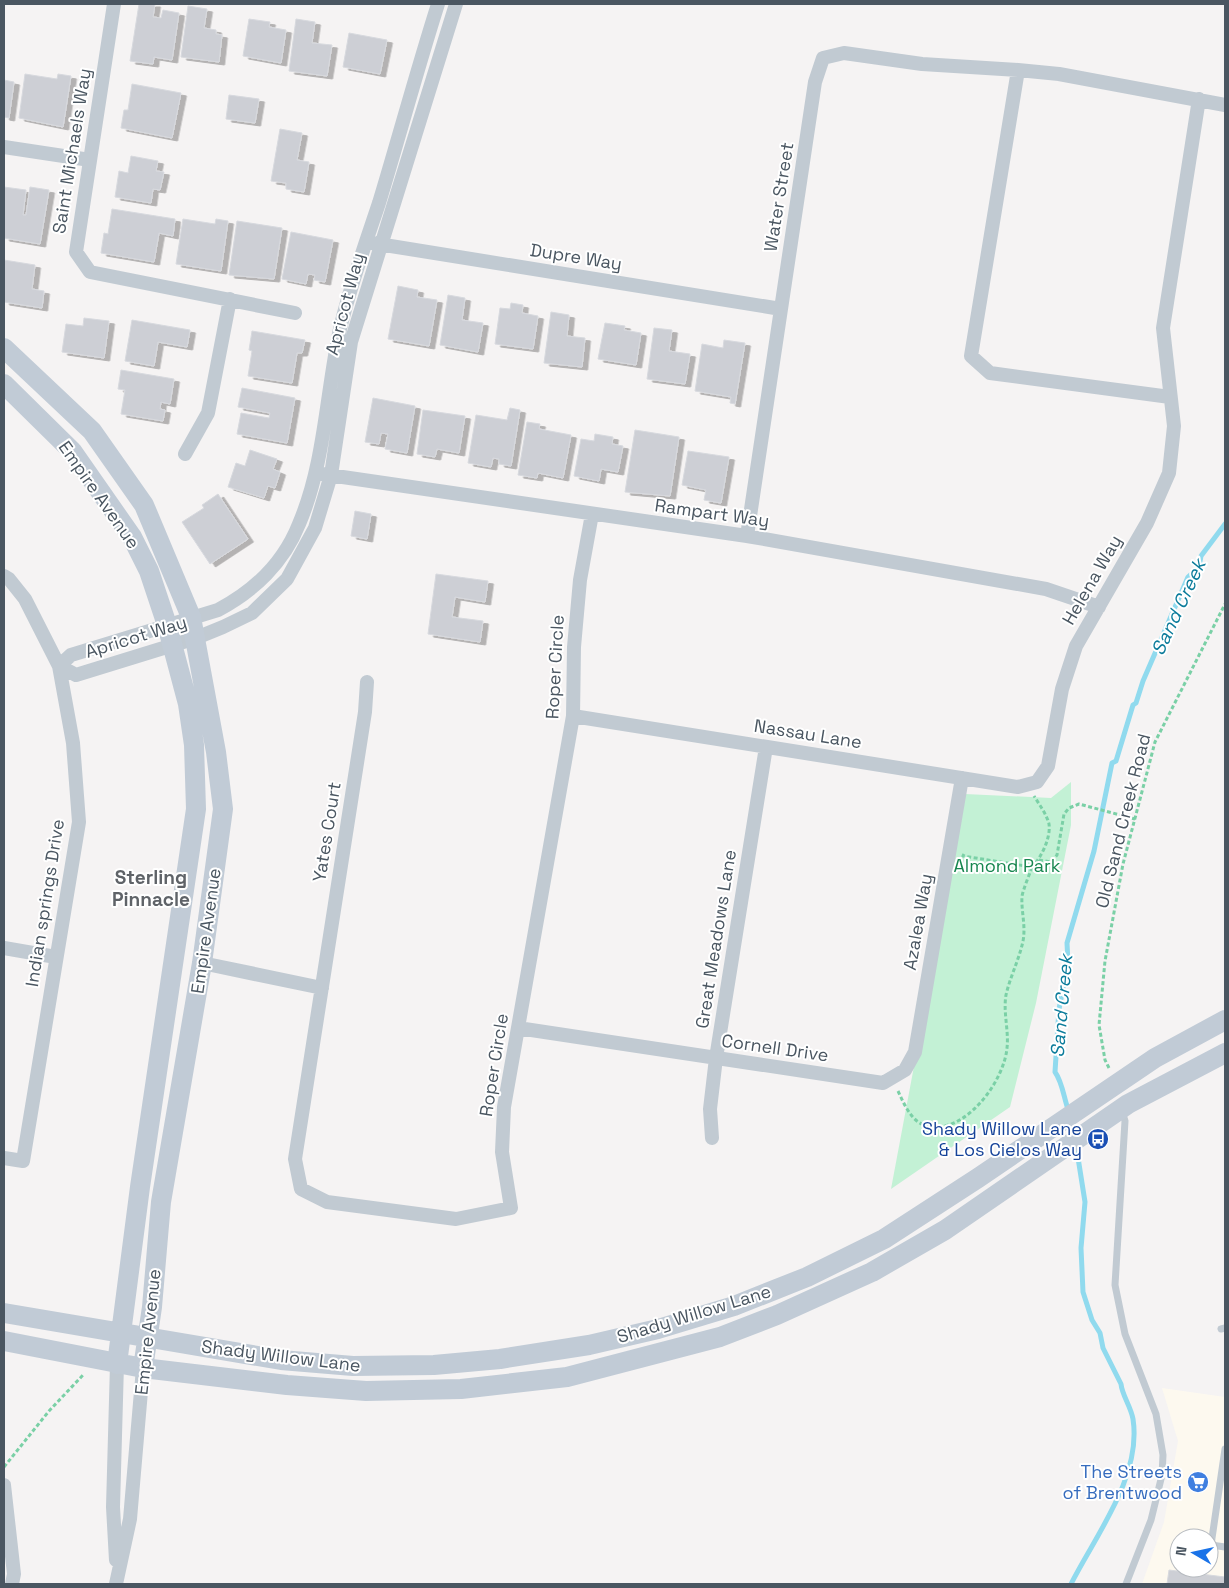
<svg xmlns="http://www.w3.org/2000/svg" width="1229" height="1588" viewBox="0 0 1229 1588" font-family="'Space Grotesk',sans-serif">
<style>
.commercial{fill:#fdf9ef;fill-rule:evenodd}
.green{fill:#c3f1d5}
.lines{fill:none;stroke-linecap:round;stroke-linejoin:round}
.stream{stroke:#90daee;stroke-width:5}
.building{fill:#cdcfd5;stroke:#d7d9de;filter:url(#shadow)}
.path{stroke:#7ad0a6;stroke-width:3;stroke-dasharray:4 2.5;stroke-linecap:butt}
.lane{stroke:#c1cad2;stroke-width:7}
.street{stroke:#c1cad2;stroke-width:14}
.secondary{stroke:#c1cbd6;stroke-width:20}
.labels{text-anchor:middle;stroke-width:4;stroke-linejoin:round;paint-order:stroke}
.street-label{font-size:18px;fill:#4a5661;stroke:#fff}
.park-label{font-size:18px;fill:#17864f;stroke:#fff}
.transit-label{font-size:18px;fill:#164399;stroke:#fff;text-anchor:end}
.shop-label{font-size:18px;fill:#366cbe;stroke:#fff;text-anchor:end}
.water-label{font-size:19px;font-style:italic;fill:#0c7c9b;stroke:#fff}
.neighbourhood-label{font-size:19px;font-weight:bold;fill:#5f6368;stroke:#fff}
</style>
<defs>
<filter id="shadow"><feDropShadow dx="5.5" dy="3" stdDeviation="0" flood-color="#0004"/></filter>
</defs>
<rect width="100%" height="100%" fill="#f5f3f3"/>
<!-- commercial -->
<path class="commercial" d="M1162 1388 1225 1397V1584H1142L1164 1522 1178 1441ZM1179 1538H1209V1568H1179Z"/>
<!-- green -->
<path class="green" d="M1071 782V825L1036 1003 1010 1107 891 1189 965 794 1051 798Z"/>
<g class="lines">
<!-- stream -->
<path class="stream" d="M1069 1112C1064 1100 1063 1083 1055 1072L1059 1009 1068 963 1067 943 1094 851 1112 763 1116 761 1133 705 1136 703 1143 681 1188 577 1199 567 1201 556 1225 524
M1071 1584C1095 1536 1142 1477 1133 1419 1131 1407 1122 1395 1121 1384L1103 1348 1100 1333 1092 1320 1083 1292 1081 1248 1085 1202 1076 1145"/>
</g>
<!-- building -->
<path class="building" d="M139 4H155L153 17 161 18 163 10 179 13 172 60 154 57 153 64 130 61Z
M188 6 207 9 204 28 216 30V34L222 35 219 62 181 57Z
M249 19 270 22 269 27 286 30 281 63 243 56Z
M296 19 315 22 312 43 332 45 327 76 289 71Z
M349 33 387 40 380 74 343 67Z
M25 74 57 79 58 74 71 76 63 127 19 118Z
M4 80 14 82 9 118 4 117Z
M132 84 181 93 172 138 121 128 124 110H128Z
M229 95 259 99 255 123 226 119Z
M280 129 302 133 297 160 309 162 304 192 286 189V183L271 181Z
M131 156 158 161 156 171 164 172 160 190 153 189 151 203 115 197 119 171 128 173Z
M4 187 26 190 23 215H26L30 187 49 190 40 244 4 238Z
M112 209 175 219 173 236 159 233 154 262 101 253 104 233 108 234Z
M183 219 215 224 216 219 228 221 221 271 176 264Z
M237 221 282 228 274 279 229 275Z
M291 232 333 240 325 282 314 280 315 275 308 274 306 284 282 279Z
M4 260 35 265 32 289 44 291 42 308 4 302Z
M398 286 418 290 417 297 437 300 429 346 388 339Z
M448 295 465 298 462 320 483 323 478 352 440 345Z
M511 303 523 305 522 313 538 316 533 349 495 344 500 308 510 309Z
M551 312 569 315 567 336 585 338 582 367 544 363Z
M84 318 109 321 104 358 62 352 66 324 83 326Z
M132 320 190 330 187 347 158 342 154 366 125 361Z
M605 323 625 326 624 330 641 333 636 365 598 359Z
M654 328 672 330 669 351 690 354 685 384 647 379Z
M252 331 305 340 302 353H297L292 383 248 376 252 351 249 350Z
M724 340 745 343 735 404 730 403 731 397 695 391 702 344 723 348Z
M121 370 174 379 170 404 161 402 160 409 165 410 163 421 121 414 125 390 118 389Z
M242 388 295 398 287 443 237 434 241 413 269 418 270 413 238 407Z
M373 398 415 406 407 453 385 449 388 434 381 433 379 444 365 442Z
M510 408 520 410 511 466 499 464V459L493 458 491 467 468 463 476 415 507 420Z
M423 410 465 416 459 453 437 449 435 457 417 454Z
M527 422 540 424 539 429 571 435 563 478 538 473 537 478 518 475Z
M635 430 679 437 670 496 625 492Z
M595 434 613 437 612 444 623 446 618 472 601 469 599 481 574 476 581 439 594 441Z
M250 450 277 459 273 469 280 472 275 488 268 486 264 498 228 487 236 463 245 466Z
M688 451 729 457 721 503 704 500 706 490 682 485Z
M218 494 248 539 210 564 182 522 204 508 202 505Z
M355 511 371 514 367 539 351 536Z
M436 574 488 581 485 602 455 597 452 617 483 621 480 642 428 634Z
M1169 1570 1225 1577V1584H1167Z"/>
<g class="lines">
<!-- path -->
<path class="path" d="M964 854 963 856 1032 867C1041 858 1051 838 1049 824 1047 815 1039 804 1034 796
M1039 860 1051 862 1057 855 1064 814 1069 808 1079 804 1135 819
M1109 1068 1105 1060 1099 1025 1105 961 1123 864 1155 742 1225 604
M898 1091C906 1108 914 1128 936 1127 970 1127 1004 1080 1007 1048 1009 1031 1003 1012 1006 995 1010 977 1019 960 1023 941 1026 926 1021 911 1022 896 1024 887 1029 876 1032 867
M4 1467 49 1411 83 1375"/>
<!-- lane -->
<path class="lane" d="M1122 1111 1125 1121 1115 1285 1125 1334 1156 1414 1163 1455 1162 1475 1151 1520 1126 1584
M1221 1329 1225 1328
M1225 1449 1211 1545 1225 1547"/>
<!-- street -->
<path class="street" d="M114 4 76 252 90 272 295 313
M438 4C417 70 399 137 379 203 365 245 350 286 340 329 326 394 325 463 299 524 284 562 254 591 218 610L71 655 59 666 76 675 196 638 223 627 252 613 287 579 315 528 331 475 351 342 456 4
M4 147 90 160
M372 243 781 309
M1170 397 990 373 971 356 1018 70 1059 74 1225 105
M185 454 208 413 230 299
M322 474 747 536 1046 589 1099 607
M747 536 815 82 823 58 844 53 922 64 1018 70
M4 576 9 579 25 599 59 666 73 743 79 822 23 1161 4 1158
M367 682 365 712 295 1159 301 1189 327 1202 456 1219 511 1208 502 1152 504 1107 573 716 574 647 580 580 592 514
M573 716 1018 787 1037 782 1048 766 1062 689 1076 646 1147 523 1169 473 1174 426 1163 328 1199 99
M4 948 56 957
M202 963 322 988
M518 1028 883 1083 905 1070 915 1052 962 778
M712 1138 710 1109 716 1058 766 747
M4 1485 14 1574 12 1584
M116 1560 113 1507 117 1364
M116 1584 130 1519 143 1368"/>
<!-- secondary -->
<path class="secondary" d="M4 348 92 431 144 505 191 617 216 752 223 809 202 963 161 1202 152 1307 143 1368
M4 384 72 451 132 537 149 571 167 625 188 704 194 745 196 809 140 1187 117 1364
M4 1313 281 1360 353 1366 434 1365 500 1359 589 1345 658 1329 734 1306 807 1277 884 1239 978 1178 1155 1058 1225 1020
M4 1341 143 1368 287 1385 366 1391 461 1389 567 1377 720 1337 777 1315 872 1272 945 1230 1128 1104 1225 1053"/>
</g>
<!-- icons -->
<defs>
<g id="bus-disc" transform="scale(1.125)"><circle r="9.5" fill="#1a4fb4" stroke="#fff"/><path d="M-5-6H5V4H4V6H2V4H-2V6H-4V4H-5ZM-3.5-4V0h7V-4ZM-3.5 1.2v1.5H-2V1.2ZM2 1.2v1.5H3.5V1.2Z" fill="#fff"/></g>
<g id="supermarket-disc" transform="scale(1.125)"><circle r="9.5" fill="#3f7fe0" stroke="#fff"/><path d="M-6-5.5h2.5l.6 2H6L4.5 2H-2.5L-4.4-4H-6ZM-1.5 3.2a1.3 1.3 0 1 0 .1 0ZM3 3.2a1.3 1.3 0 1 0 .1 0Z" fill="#fff"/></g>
</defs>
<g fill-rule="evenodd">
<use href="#bus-disc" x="1098" y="1139"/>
<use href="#supermarket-disc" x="1198" y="1482"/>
</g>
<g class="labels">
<!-- street labels -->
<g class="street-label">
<text transform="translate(72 151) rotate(-81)" y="6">Saint Michaels Way</text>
<text transform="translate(779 197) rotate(-81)" y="6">Water Street</text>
<text transform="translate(576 257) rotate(9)" y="6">Dupre Way</text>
<text transform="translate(345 304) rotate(-75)" y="6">Apricot Way</text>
<text transform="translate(99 495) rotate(55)" y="6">Empire Avenue</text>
<text transform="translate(712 513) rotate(8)" y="6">Rampart Way</text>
<text transform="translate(1092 580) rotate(-60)" y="6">Helena Way</text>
<text transform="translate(136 637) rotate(-17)" y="6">Apricot Way</text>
<text transform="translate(555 667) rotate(-87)" y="6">Roper Circle</text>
<text transform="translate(808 734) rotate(9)" y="6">Nassau Lane</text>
<text transform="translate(1123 821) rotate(-76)" y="6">Old Sand Creek Road</text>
<text transform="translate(327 832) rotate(-81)" y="6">Yates Court</text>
<text transform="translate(45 903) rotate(-81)" y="6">Indian springs Drive</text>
<text transform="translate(918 922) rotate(-80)" y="6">Azalea Way</text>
<text transform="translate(206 931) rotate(-82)" y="6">Empire Avenue</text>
<text transform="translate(716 939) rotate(-81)" y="6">Great Meadows Lane</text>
<text transform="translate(775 1048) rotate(8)" y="6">Cornell Drive</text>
<text transform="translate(494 1065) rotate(-81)" y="6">Roper Circle</text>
<text transform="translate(694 1314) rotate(-17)" y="6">Shady Willow Lane</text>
<text transform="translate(148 1332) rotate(-84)" y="6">Empire Avenue</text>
<text transform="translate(281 1356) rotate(7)" y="6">Shady Willow Lane</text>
</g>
<!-- park labels -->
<g class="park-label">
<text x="1007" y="872">Almond Park</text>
</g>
<!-- transit labels -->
<g class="transit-label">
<text x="1082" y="1135">Shady Willow Lane<tspan x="1082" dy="21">&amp; Los Cielos Way</tspan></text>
</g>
<!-- shop labels -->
<g class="shop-label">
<text x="1182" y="1478">The Streets<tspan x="1182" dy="21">of Brentwood</tspan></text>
</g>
<!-- water labels -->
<g class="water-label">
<text transform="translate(1178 607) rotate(-65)" y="7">Sand Creek</text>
<text transform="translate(1061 1006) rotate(-85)" y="7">Sand Creek</text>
</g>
<!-- neighbourhood labels -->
<g class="neighbourhood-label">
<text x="151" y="884">Sterling<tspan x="151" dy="22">Pinnacle</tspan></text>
</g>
</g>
<!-- border -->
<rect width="1229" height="1588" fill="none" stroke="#4a5661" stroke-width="10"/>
<!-- north arrow -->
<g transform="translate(1194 1553) rotate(279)"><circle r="24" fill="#ffffff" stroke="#b7bbc0"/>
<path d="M0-4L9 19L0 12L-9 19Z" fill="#1a73e8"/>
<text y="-8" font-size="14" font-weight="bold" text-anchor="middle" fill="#4a5661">N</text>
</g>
</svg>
